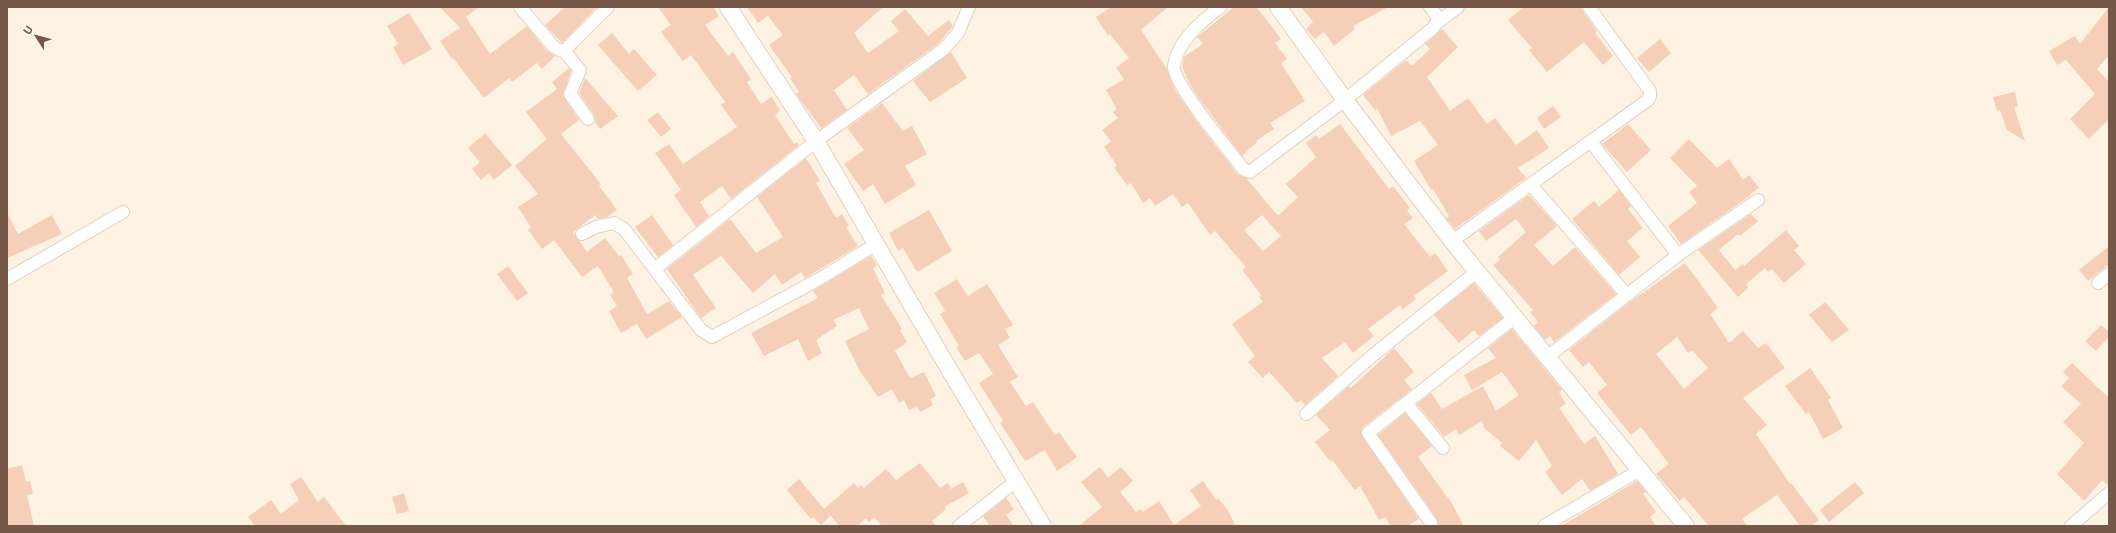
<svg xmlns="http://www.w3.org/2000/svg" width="2116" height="533" viewBox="0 0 2116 533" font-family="'Noto Sans',sans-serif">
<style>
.building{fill:#f5cfb8;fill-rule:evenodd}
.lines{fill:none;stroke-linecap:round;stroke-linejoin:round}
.minor-casing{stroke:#e4d0c0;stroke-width:14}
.tertiary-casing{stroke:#e4d0c0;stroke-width:18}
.minor{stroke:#fff;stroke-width:12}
.tertiary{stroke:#fff;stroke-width:16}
</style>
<rect width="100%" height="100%" fill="#fef3e2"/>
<!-- building -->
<path class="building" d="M440 7H479L466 17 490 54 527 26 547 51 555 56 542 69 537 63 512 82 509 78 484 98 453 58 452 59 440 41 460 28Z
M565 7H597L562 43 545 25Z
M658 7H713L719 16 705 25 728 56 733 52 751 79 747 82 761 104 772 97 780 111 775 115 794 144 797 142 799 145 731 199 722 186 700 202 709 216 696 227 674 195 681 190 655 153 669 144 683 164 737 127 721 105 725 102 691 55 683 61 661 32 671 25Z
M747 7H883L854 33 868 53 899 31 891 21 905 9 928 36 949 20 953 26 939 43 868 94 854 75 834 90 847 110 821 128 796 94 799 92 790 78 792 77 769 45 783 35 768 16 758 23Z
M1111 7H1168L1141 30 1167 69 1175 90 1197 122 1237 174 1246 178 1278 216 1298 197 1286 184 1316 157 1306 143 1316 135 1319 139 1340 124 1389 189 1393 186 1410 208 1407 211 1413 218 1404 224 1430 257 1435 253 1448 271 1414 296 1416 299 1403 309 1400 305 1368 329 1374 336 1353 353 1345 342 1322 358 1338 376 1305 405 1301 400 1297 403 1269 372 1263 378 1248 362 1255 356 1232 324 1263 302 1259 297 1262 296 1242 270 1246 267 1215 231 1210 235 1188 203 1182 207 1173 194 1155 206 1150 198 1143 203 1131 183 1127 185 1114 168 1117 165 1104 147 1111 141 1102 130 1118 118 1113 112 1117 109 1106 90 1124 79 1116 68 1129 58 1110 34 1108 36 1096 17ZM1262 215 1281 236 1263 251 1244 230Z
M1234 7H1256L1263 15 1281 39 1275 43 1287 59 1281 63 1305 101 1270 123 1274 129 1256 141 1257 142 1242 156 1198 97 1189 83 1182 66 1184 57 1203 44 1197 37Z
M1301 7H1388L1353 26 1355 29 1334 46 1324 32 1315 39 1306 29 1313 22Z
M1523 7H1580L1597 31 1595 33 1613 56 1603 65 1584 42 1547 72 1529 50 1532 48 1508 20Z
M2109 7V55L2097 69 2109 82V119L2089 139 2070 119 2095 94 2066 60 2057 65 2049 51 2075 36 2080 44Z
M409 13 432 49 403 65 393 47 398 44 387 26Z
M1442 29 1458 47 1427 77 1450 111 1468 98 1487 124 1495 118 1516 145 1537 130 1549 148 1518 168 1526 178 1455 229 1446 218 1449 216 1433 189 1431 190 1414 161 1438 145 1420 121 1391 136 1377 108 1375 110 1363 95 1406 60 1412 66 1430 49 1425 44Z
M612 33 629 54 634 49 657 75 638 91 598 45Z
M1660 39 1671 53 1649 72 1637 58Z
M951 52 967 78 930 102 913 81Z
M569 68 571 71 563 95 579 120 561 134 601 184 599 186 617 210 607 217 598 219 595 215 573 232 587 252 605 238 619 256 621 255 633 274 627 278 647 314 669 301 682 317 646 339 637 324 621 333 609 311 617 306 610 295 614 292 598 266 582 277 554 240 542 249 528 230 531 227 518 207 538 194 515 166 547 139 526 112 557 89 552 82Z
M585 78 618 116 600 129 595 122 594 115 579 93Z
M2015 92 2018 106 2014 107 2025 141 2007 130 2000 110 1997 111 1993 97Z
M882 103 903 131 912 126 927 154 905 166 916 185 885 204 873 184 863 191 844 164 864 150 847 128Z
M1553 106 1561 117 1544 129 1537 118Z
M658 112 671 129 661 137 647 120Z
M1628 124 1651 150 1627 172 1602 144Z
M485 133 512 165 494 180 489 173 481 180 472 169 480 162 468 148Z
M1689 139 1717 168 1729 159 1743 180 1749 175 1759 188 1750 194 1751 195 1681 244 1668 226 1697 203 1689 192 1697 186 1670 158Z
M806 158 820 181 816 183 836 218 842 214 849 226 846 227 858 246 805 278 801 272 782 285 775 274 753 293 721 256 693 275 716 308 701 318 667 269 730 219 756 253 783 237 757 197Z
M1619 190 1631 206 1628 209 1643 228 1627 241 1640 257 1619 275 1572 219 1594 201 1599 207Z
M1529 195 1557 226 1534 245 1553 266 1575 247 1616 294 1554 342 1550 336 1545 340 1534 326 1538 322 1530 312 1533 310 1493 265 1500 260 1498 257 1526 232 1516 219 1486 241 1479 231Z
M929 210 952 251 917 272 903 248 898 251 889 233Z
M7 213 18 234 52 215 62 234 7 258Z
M1751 214 1758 221 1740 236 1738 234 1719 250 1735 270 1743 264 1744 266 1786 230 1799 246 1794 250 1806 264 1784 283 1772 269 1768 272 1765 268 1746 284 1748 288 1738 297 1698 250Z
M652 215 673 245 658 257 635 227Z
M2109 246V264L2088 281 2079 270Z
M871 256 877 265 873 268 885 293 881 295 902 329 900 330 907 342 895 351 910 378 924 372 936 396 930 399 933 405 920 412 917 407 909 410 904 400 899 403 892 389 878 397 860 371 845 341 869 329 859 308 833 320 837 326 816 340 822 353 808 361 798 339 764 356 751 333 818 298 813 291Z
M1685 263 1718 308 1710 314 1729 343 1743 331 1758 348 1766 343 1785 368 1743 398 1767 425 1756 434 1790 484 1791 483 1819 520 1811 526H1800L1777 495 1742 519 1748 526H1709L1684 497 1680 501 1656 474 1669 464 1641 427 1631 435 1597 393 1607 385 1589 362 1583 367 1569 350 1627 304ZM1677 337 1688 353 1692 350 1708 368 1684 389 1656 354Z
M508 266 528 293 517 301 497 274Z
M957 279 968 296 987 284 1013 325 1005 329 1010 338 998 345 1018 377 1010 382 1026 406 1033 402 1055 435 1059 432 1077 457 1057 471 1045 450 1025 461 1000 423 1003 421 979 383 993 374 979 353 965 361 956 347 959 346 940 314 945 311 934 293Z
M1474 283 1503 318 1479 336 1474 330 1459 343 1434 315Z
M1825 302 1849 330 1832 342 1809 315Z
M2101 325 2109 332V337L2096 351 2085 341Z
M1512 329 1562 390 1559 392 1566 404 1559 408 1584 444 1595 436 1618 474 1590 491 1582 479 1562 495 1545 472 1552 466 1536 440 1519 461 1500 446 1502 443 1484 428 1482 421 1459 435 1456 429 1444 437 1417 404 1431 393 1442 409 1483 386 1496 411 1519 395 1502 372 1472 390 1464 375 1496 358 1488 348Z
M1394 348 1414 372 1404 380 1412 389 1363 427 1361 433 1419 519 1407 526H1391L1385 517 1379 520 1360 486 1355 490 1332 460 1331 462 1315 442 1330 430 1316 415 1349 386 1351 388Z
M2072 363 2109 398V486L2102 480 2084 501 2057 474 2084 443 2063 422 2081 404 2061 386 2069 378 2063 372Z
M1810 368 1831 398 1828 400 1843 428 1823 439 1809 412 1806 414 1785 386Z
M1405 413 1432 446 1418 457 1451 502 1464 526H1439L1437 519 1378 435Z
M920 463 940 488 948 483 951 489 963 482 969 493 944 507 946 509 932 521 936 526H882L874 517 869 522 866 518 857 526H840L824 509 854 483 858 488 861 485 864 488 886 469 896 480Z
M22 465 26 482 30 481 33 494 27 495 34 526H7V469Z
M1100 467 1108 478 1121 467 1133 481 1120 492 1136 512 1141 509 1143 512 1159 501 1174 525 1201 506 1190 490 1203 481 1216 500 1218 498 1227 509 1236 526H1079L1102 507 1081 482Z
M301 477 318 502 324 497 346 526H255L248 517 271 500 281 514 299 500 290 484Z
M799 479 830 516 821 525 813 517 811 519 787 490Z
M1637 481 1646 492 1643 494 1656 512 1650 517 1656 526H1561Z
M1855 482 1864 493 1829 522 1820 510Z
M404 493 409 511 397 514 392 497Z
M1006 498 1014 509 1006 515 1014 526H990L983 516Z"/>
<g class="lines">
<!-- minor casing -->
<g class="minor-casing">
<path id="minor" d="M520 7 553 46 559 50 564 51 608 7
M1220 7C1202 21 1177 41 1174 66 1172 83 1230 151 1243 169L1250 172 1345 100 1433 28 1439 19 1430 7
M1438 22 1458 7
M564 51 580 70 570 94 588 119
M1591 142 1678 255
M1531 185 1627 295
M582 234 596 227 614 223 624 229 701 330 712 337 821 278 876 244
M1452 241 1648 100 1650 96V91L1589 7
M656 268 816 141 944 49 958 33 969 7
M7 279 123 212
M2098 283 2109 274
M1546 358 1678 255 1758 200
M1406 403 1443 448
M1306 414 1372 356 1476 272
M1431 523 1368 433 1514 318
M959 526 1016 481
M1544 526 1640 470
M2071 526 2109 493"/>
</g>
<!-- tertiary casing -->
<g class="tertiary-casing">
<path id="tertiary" d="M728 7 816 141 953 376 1043 526
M1278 7 1345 100 1452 241 1686 526"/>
</g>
<!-- minor -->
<use href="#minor" class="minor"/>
<!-- tertiary -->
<use href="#tertiary" class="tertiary"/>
</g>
<!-- border -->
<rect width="2116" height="533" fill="none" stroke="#775747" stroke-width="16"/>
<!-- north arrow -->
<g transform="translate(36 36) rotate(306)" stroke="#fff6ea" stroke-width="3" paint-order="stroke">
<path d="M0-3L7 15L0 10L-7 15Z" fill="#775747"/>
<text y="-6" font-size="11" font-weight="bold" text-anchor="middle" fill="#775747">U</text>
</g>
</svg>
